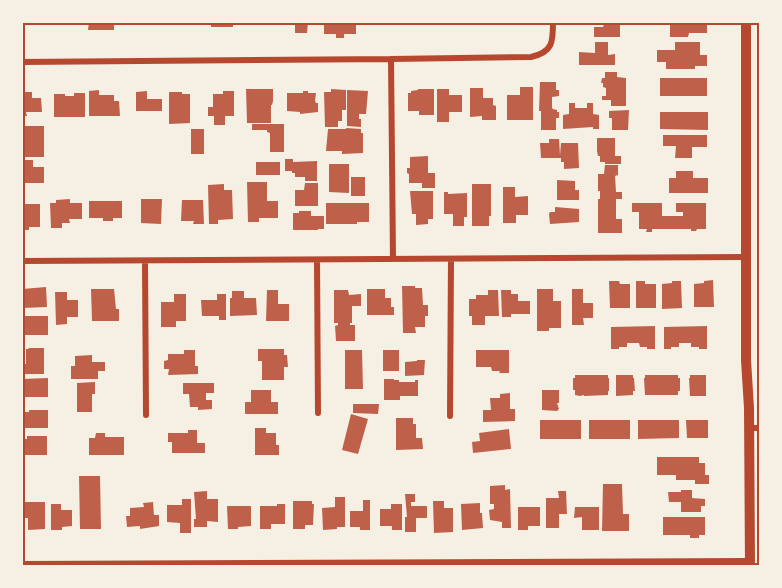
<svg xmlns="http://www.w3.org/2000/svg" width="782" height="588" viewBox="0 0 782 588" font-family="'Crimson Pro',serif">
<style>
.building{fill:#bf614a}
.lines{fill:none;stroke-linecap:round;stroke-linejoin:round}
.minor{stroke:#b5482f;stroke-width:6}
.tertiary{stroke:#b5482f;stroke-width:10}
.neatline{fill:none;stroke:#b5482f;stroke-width:2}
</style>
<rect width="100%" height="100%" fill="#f6efe4"/>
<!-- building -->
<path class="building" d="M89 22H114V30H88Z
M211 22H233V27H211Z
M295 22H308L307 33H295Z
M324 22H351V25H356V34H344V38H336V34H324Z
M605 22H620V37H594V27H603Z
M670 22H707V33H689L688 37H670Z
M595 42H608V55L615 54V65H579V52L595 53Z
M675 42H700V55H707V66H695V69H666V62H657V50H675Z
M605 72H617V77L626 78V106H611V100H602V96H606V88L603 87V83H601L602 78H605Z
M660 78H707V96H660Z
M540 82H556V90H559V96L552 97V108L553 109 557 110V112H559V118H556V130H541V111H539Z
M520 87H533V120H507V95H520Z
M470 88H483V98H493V105L496 106V120H482V116L470 117Z
M246 89H273V101L272 105H271V123H247Z
M331 89 346 90V110H342V121H338V127H325L324 92H331Z
M418 89H434V115H419V111H408V93H411V91L418 90Z
M437 89H449V95H462V112H449V122H437Z
M99 90V95H114V101H119L120 116H89V91Z
M347 90 368 91 366 114H359V119H361V127L347 126Z
M147 91V99H162V111H136V92Z
M223 91H234V116H225V125H214V116H208V107H213V94H223Z
M303 91H308V93H316L315 101 316 103H318V112L300 114V112L287 111V93H303Z
M22 92H32V98H41L42 112H26L27 116H22Z
M169 92H182V94H190V123L169 124Z
M74 93H85V117H54V94H65V96H74Z
M569 103H575V108H587V103H593V114L599 115V129H593V127L563 129V115L569 114Z
M629 110 628 130H612V118H609V111Z
M660 112H708V130L660 129Z
M252 124H284V152H270V133L267 132V130H252Z
M22 126H44V157H22Z
M346 128 361 129V133H363V153L342 154V151H326L328 129H346Z
M191 129H204V154H191Z
M663 135H707V147H692V158H675L676 146H663Z
M597 138H615V156H621V164H605V162H600V156H598L597 151Z
M549 139H559L560 155 561 143H578L579 168 564 169V162H561V158H541L540 143H549Z
M428 156V173H435V188H422V183H409V174L407 173V168H410V157Z
M285 159H293V162L317 161V181H305V177H295V173H292V171H285Z
M22 160H33V167H44V183H22Z
M256 162H280V175H256Z
M329 164H349V193L329 192Z
M605 165H618V175L615 176 616 192H622V199H616V219H622V233H598V199H600V191H598V174H604Z
M676 171H693V178H708V193H669V178H676Z
M351 177H365V196H351Z
M557 180 575 181V190H579V200H557Z
M247 182H267V201H278V218H259V222H248Z
M305 183H318V206H295V190H304Z
M224 184V190H232L233 219 218 220V224H209L208 185Z
M472 184H491V216H489V226H472Z
M503 187H515V197L528 196V215H516V223H503Z
M410 191H433V219H428V224L416 225V214H412Z
M444 192H448V194L467 193V217H464V226H453V214H444Z
M70 199V203H82V219H69L70 223H62V228H51L50 203H56V200Z
M141 199H162L161 224 141 223Z
M182 200H203L204 224H193L194 221H181Z
M89 201H122V218H113V221H103V218H89Z
M326 203H369V222H357V224H326Z
M632 203H662V216H683V212H676V203H706V229H697L696 231H691V229H652V232H646L647 229H639V212H632Z
M22 204H40V227H29V230H22Z
M555 207 579 209V222L550 224 549 214 550 212H555Z
M299 211H311V216H324V229H318V230H293V213H299Z
M713 280 714 307H694V284L704 283V281Z
M609 281H619L620 284H630V308H610Z
M636 281H645V284H656V308H636Z
M672 281H681L682 308 662 309V284L672 283Z
M402 286H415V288H422L423 305H428V316H425V327H415L416 333H403Z
M46 287 47 307 22 308V289Z
M91 289H114L116 309H119V321H92Z
M367 289H385V298H391V307H394V315H367Z
M537 289H553V301H561V328H549V331H537Z
M572 289H583V303H593V318H583L584 325H572Z
M267 290H278V304H289V321H266Z
M334 290H348L349 295 361 294V306H352V323H350V325H355V341H336L335 326 338 325V323H334Z
M488 290H498L499 316H485V325H472V316H469V299H476V295H488Z
M501 290H511V294H518V301H530V314H511V317H502Z
M232 291H244V298H256L257 315 230 316V298H232Z
M55 292H67V300H78V317H67V324L56 325Z
M174 294H186V321H176V327H161V302H174Z
M217 294H226V320H219V316H202L201 300H217Z
M25 316H48V335H23L22 318H25Z
M655 326V349H647V347H640L639 343H627V347H619V349H611V327Z
M707 326V349H699V347H691V343H679V347H671V349H664V327Z
M28 348H44V374H24V364H26V349H29Z
M258 349H284V355H287L288 367H284V380H262V361H258Z
M184 350H195V366H198V374L168 375 169 369H164V361L168 360V354H184Z
M345 350H362L363 389H345Z
M383 350H399V371H383Z
M476 350H509V373H499L500 371H492L491 367H476Z
M92 355V362H105V371H98V379H71V366H75V356Z
M417 360H425L424 375 405 376V362L417 361Z
M575 375H608V378H609V391H608V395L584 396V395L580 396 575 395V390H573V378H575Z
M616 375H633V378H634L635 391H633V395L616 396Z
M645 375H678V378H680V391H678V395H645L644 378H645Z
M690 375H706V396H690L689 378H690Z
M48 378V397H23L22 379Z
M384 379H394V380H399V382H415V380H418V396H400V400H384Z
M95 382V394H92V412H77V383Z
M183 383H214V393H206V400H212V409L198 410V407H190L189 394H183Z
M251 390H271V402H278V414H245V402H251Z
M542 390H559V403H557L559 409 557 411 542 410Z
M510 393V409H515V421L483 422V410H491L490 398H500V394Z
M353 404H379L378 414 353 413Z
M29 410H48V428H22L23 412H29Z
M351 414 368 419 358 454 342 450Z
M396 418H413V424H416V438H422L423 449 396 450Z
M540 420H581V439H540Z
M589 420H630V439H589Z
M638 420H679V438L638 439Z
M686 420H708V438H687Z
M255 428H266V433H276V445H279V455H255Z
M509 429 511 449 473 453 472 442 480 441 479 433Z
M188 430H197V443H205V453H172V442H168V433H188Z
M96 433H105V437H124V455H89V438H95Z
M27 436H47V455H22V439H27Z
M657 457H699V463H705V475H709V484H695V480H676V475H657Z
M79 476H100L101 529H80Z
M603 484H622L623 514H629V531H602Z
M505 485V490L510 489 511 528H502V522L490 520 489 510 494 509V504H490V486Z
M681 490H692V498L705 499V506H701V512H681V502H669L668 492H681Z
M207 491V499H218V522L207 521V527H194V519H196L194 492Z
M558 491H566L567 514H559V528H546V498H559Z
M405 494H415V502H411V506H427V518H416V532H405V517H407Z
M335 497H345V527H337V529L323 530 322 508 335 507Z
M182 499H191V533H180V523L167 522V505H182Z
M363 500H370V530H360V527H350V511H363Z
M293 501H312V504H314L313 525H305V529H293Z
M433 501H444V508H453V532L434 533Z
M23 502H45V529L28 530V518H23Z
M153 502 154 515H159V526L140 529V526L127 527 126 516H130V508L144 507 143 503Z
M480 503V513H482L483 528 462 530 461 504Z
M51 504H61V510H72V526L62 527V530H51Z
M277 504H285V524H271V529H260V506H277Z
M391 504H402V530H392V526H380V509H391Z
M227 506H251V526L238 527V529H228Z
M518 507H540V526H528V530H518Z
M575 507H599V530H582V517L574 518Z
M663 517H705V535H699V538H690V535H663Z"/>
<g class="lines">
<!-- minor -->
<path class="minor" d="M391 59 393 259
M22 62 391 59 531 57C553 52 553 42 553 22
M317 260 318 413
M22 261 746 257
M145 261 146 415
M450 416 451 259
M749 428H760
M22 564 750 561"/>
<!-- tertiary -->
<path class="tertiary" d="M746 22V360L749 408 750 566"/>
</g>
<!-- border -->
<rect width="782" height="588" fill="none" stroke="#f6efe4" stroke-width="48"/>
<rect x="24" y="24" width="734" height="540" class="neatline"/>
</svg>
